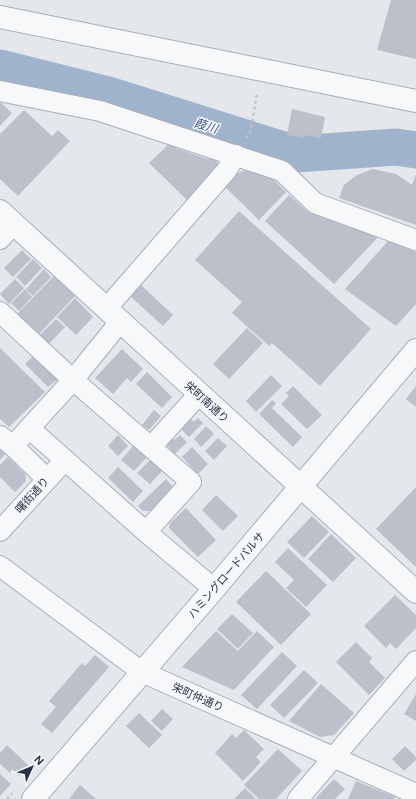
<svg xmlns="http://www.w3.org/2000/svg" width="416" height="799" viewBox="0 0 416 799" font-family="'DM Sans','Noto Sans JP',sans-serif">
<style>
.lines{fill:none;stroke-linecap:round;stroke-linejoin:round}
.river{stroke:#9fb4cc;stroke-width:37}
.building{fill:#bbc0ca}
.minor-casing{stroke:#a9aeb7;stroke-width:22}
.tertiary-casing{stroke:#a9aeb7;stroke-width:24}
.path{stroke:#c2c5cb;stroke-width:2.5;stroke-dasharray:3 3;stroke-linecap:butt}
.minor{stroke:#f7f8fa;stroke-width:20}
.tertiary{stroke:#f7f8fa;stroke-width:22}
.labels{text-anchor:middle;stroke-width:3;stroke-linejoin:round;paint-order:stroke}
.street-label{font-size:11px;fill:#2b3445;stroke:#f4f6f9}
.water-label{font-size:12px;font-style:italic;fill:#34527a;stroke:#f4f6f9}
</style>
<rect width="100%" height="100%" fill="#e4e7ec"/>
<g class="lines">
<!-- river -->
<path class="river" d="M0 68 108 95 296 154 396 147 416 150"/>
</g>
<!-- building -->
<path class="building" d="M391 0H416V59L377 50Z
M0 102 12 113 0 126Z
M292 109 325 117 321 138 305 135 304 138 287 135Z
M24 110 52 136 58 130 70 141 18 196 0 179V134Z
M173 143 176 148 207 159 216 158 218 166 187 200 149 163 169 144Z
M250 169 273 179 286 192 259 220 224 186 237 173Z
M373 169 396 174 412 185 416 174V225L339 198 344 185 357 175Z
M289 195 308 212 378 237 334 284 265 221Z
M239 211 371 329 320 386 272 343 269 346 232 313 242 302 195 260Z
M389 240 416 252V304L396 326 345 289Z
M22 250 31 259 13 277 4 268Z
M33 259 42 268 25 286 16 277Z
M44 269 51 277 33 296 26 289Z
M54 276 75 296 38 335 17 314Z
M15 279 24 288 9 304 0 294Z
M141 285 173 315 163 326 130 296Z
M25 289 32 297 19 311 11 303Z
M75 298 93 317 76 335 57 317Z
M56 319 65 327 49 344 40 335Z
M247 328 263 343 229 379 213 364Z
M0 348 45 392 9 427 0 419Z
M122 349 143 369 131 382 127 378 113 394 95 378Z
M37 352 62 376 48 387 25 364Z
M147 372 172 397 162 408 136 384Z
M271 375 282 386 256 412 246 401Z
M293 386 322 415 307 429 281 404 289 396 286 393Z
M416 386V407L406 399Z
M272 400 276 403 272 408 302 437 293 447 259 414Z
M154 410 161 416 149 430 142 425Z
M190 418 194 422 198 418 203 423 189 437 180 428Z
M206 426 214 434 201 447 194 439Z
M118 435 128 446 118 456 108 446Z
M180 435 187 442 175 454 166 444 172 438 174 440Z
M218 438 227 446 214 460 205 451Z
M0 444 8 451 0 460Z
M134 445 148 456 134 471 121 460Z
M192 447 208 464 198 474 182 457Z
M8 457 25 474 26 481 15 492 0 477V465Z
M152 458 164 469 150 484 137 473Z
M118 467 143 491 133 502 108 478Z
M166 479 174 488 150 511H143L138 506Z
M416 487V567L376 529Z
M216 495 238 516 223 531 202 510Z
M186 508 216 540 198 557 169 528 170 523Z
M312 516 329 532 304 558 287 542Z
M331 534 356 558 333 582 308 559Z
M288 548 327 585 306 607 286 588 294 580 275 562Z
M266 571 311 614 281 645 236 602Z
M395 595 416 615V628L396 649 390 643 386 648 364 626Z
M232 614 253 633 238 649 217 629Z
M216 631 238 651 257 631 274 647 234 690 182 667Z
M356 642 372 658 369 662 385 678 369 695 336 662Z
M282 652 297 666 257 709 241 695Z
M95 655 109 667 52 733 41 724 56 707 49 701 82 663 85 666Z
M304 670 318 683 284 718 270 705Z
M321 684 354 713 334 735 320 737 289 721Z
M416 694V721L404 714Z
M162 709 173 719 162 731 151 721Z
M139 713 162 735 149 748 126 726Z
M244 730 264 749 256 757 261 762 243 781 215 753 232 734 236 738Z
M7 745 29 766 19 776 12 769 10 773 0 764V753Z
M405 746 416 757V760L404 771 392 759Z
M278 749 302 771 276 799H259L244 785Z
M0 774 11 784 0 796Z
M334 779 345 789 335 799H315Z
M356 781 395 797 394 799H348Z
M80 785 96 799H69Z
M245 788 256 799H234Z"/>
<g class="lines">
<!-- minor casing -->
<g class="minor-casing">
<path id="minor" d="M0 91 100 111 282 171 315 203 416 240
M0 239 14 223
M106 309 226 171 236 155
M0 312 73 380 191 482 146 532
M29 428 146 532 214 589
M0 436 13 446 46 478
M13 446 73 380 120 322
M151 447 199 394
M0 531 65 460
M0 566 142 672 416 794
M298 799 416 661"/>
</g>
<!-- tertiary casing -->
<g class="tertiary-casing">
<path id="tertiary" d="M0 17 416 101
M0 211 416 592
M33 799 214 589 416 350"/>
</g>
<!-- path -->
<path class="path" d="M246 138 251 130 257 93
M7 799 12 793"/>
<!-- minor -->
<use href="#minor" class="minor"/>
<!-- tertiary -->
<use href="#tertiary" class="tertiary"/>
</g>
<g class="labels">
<!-- street labels -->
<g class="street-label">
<text transform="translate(207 402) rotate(42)" y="4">栄町南通り</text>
<text transform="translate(32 495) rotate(-48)" y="4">曙街通り</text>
<text transform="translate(226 575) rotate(-49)" y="4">ハミングロードパルサ</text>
<text transform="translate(198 697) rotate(24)" y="4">栄町仲通り</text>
</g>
<!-- water labels -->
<g class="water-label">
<text transform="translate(206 126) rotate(17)" y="4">葭川</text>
</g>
</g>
<!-- north arrow -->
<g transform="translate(32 767) rotate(46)" stroke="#f4f6f9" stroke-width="3" paint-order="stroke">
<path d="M0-3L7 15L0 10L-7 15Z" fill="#2b3445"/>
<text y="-6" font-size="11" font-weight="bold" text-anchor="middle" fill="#2b3445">N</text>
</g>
</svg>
